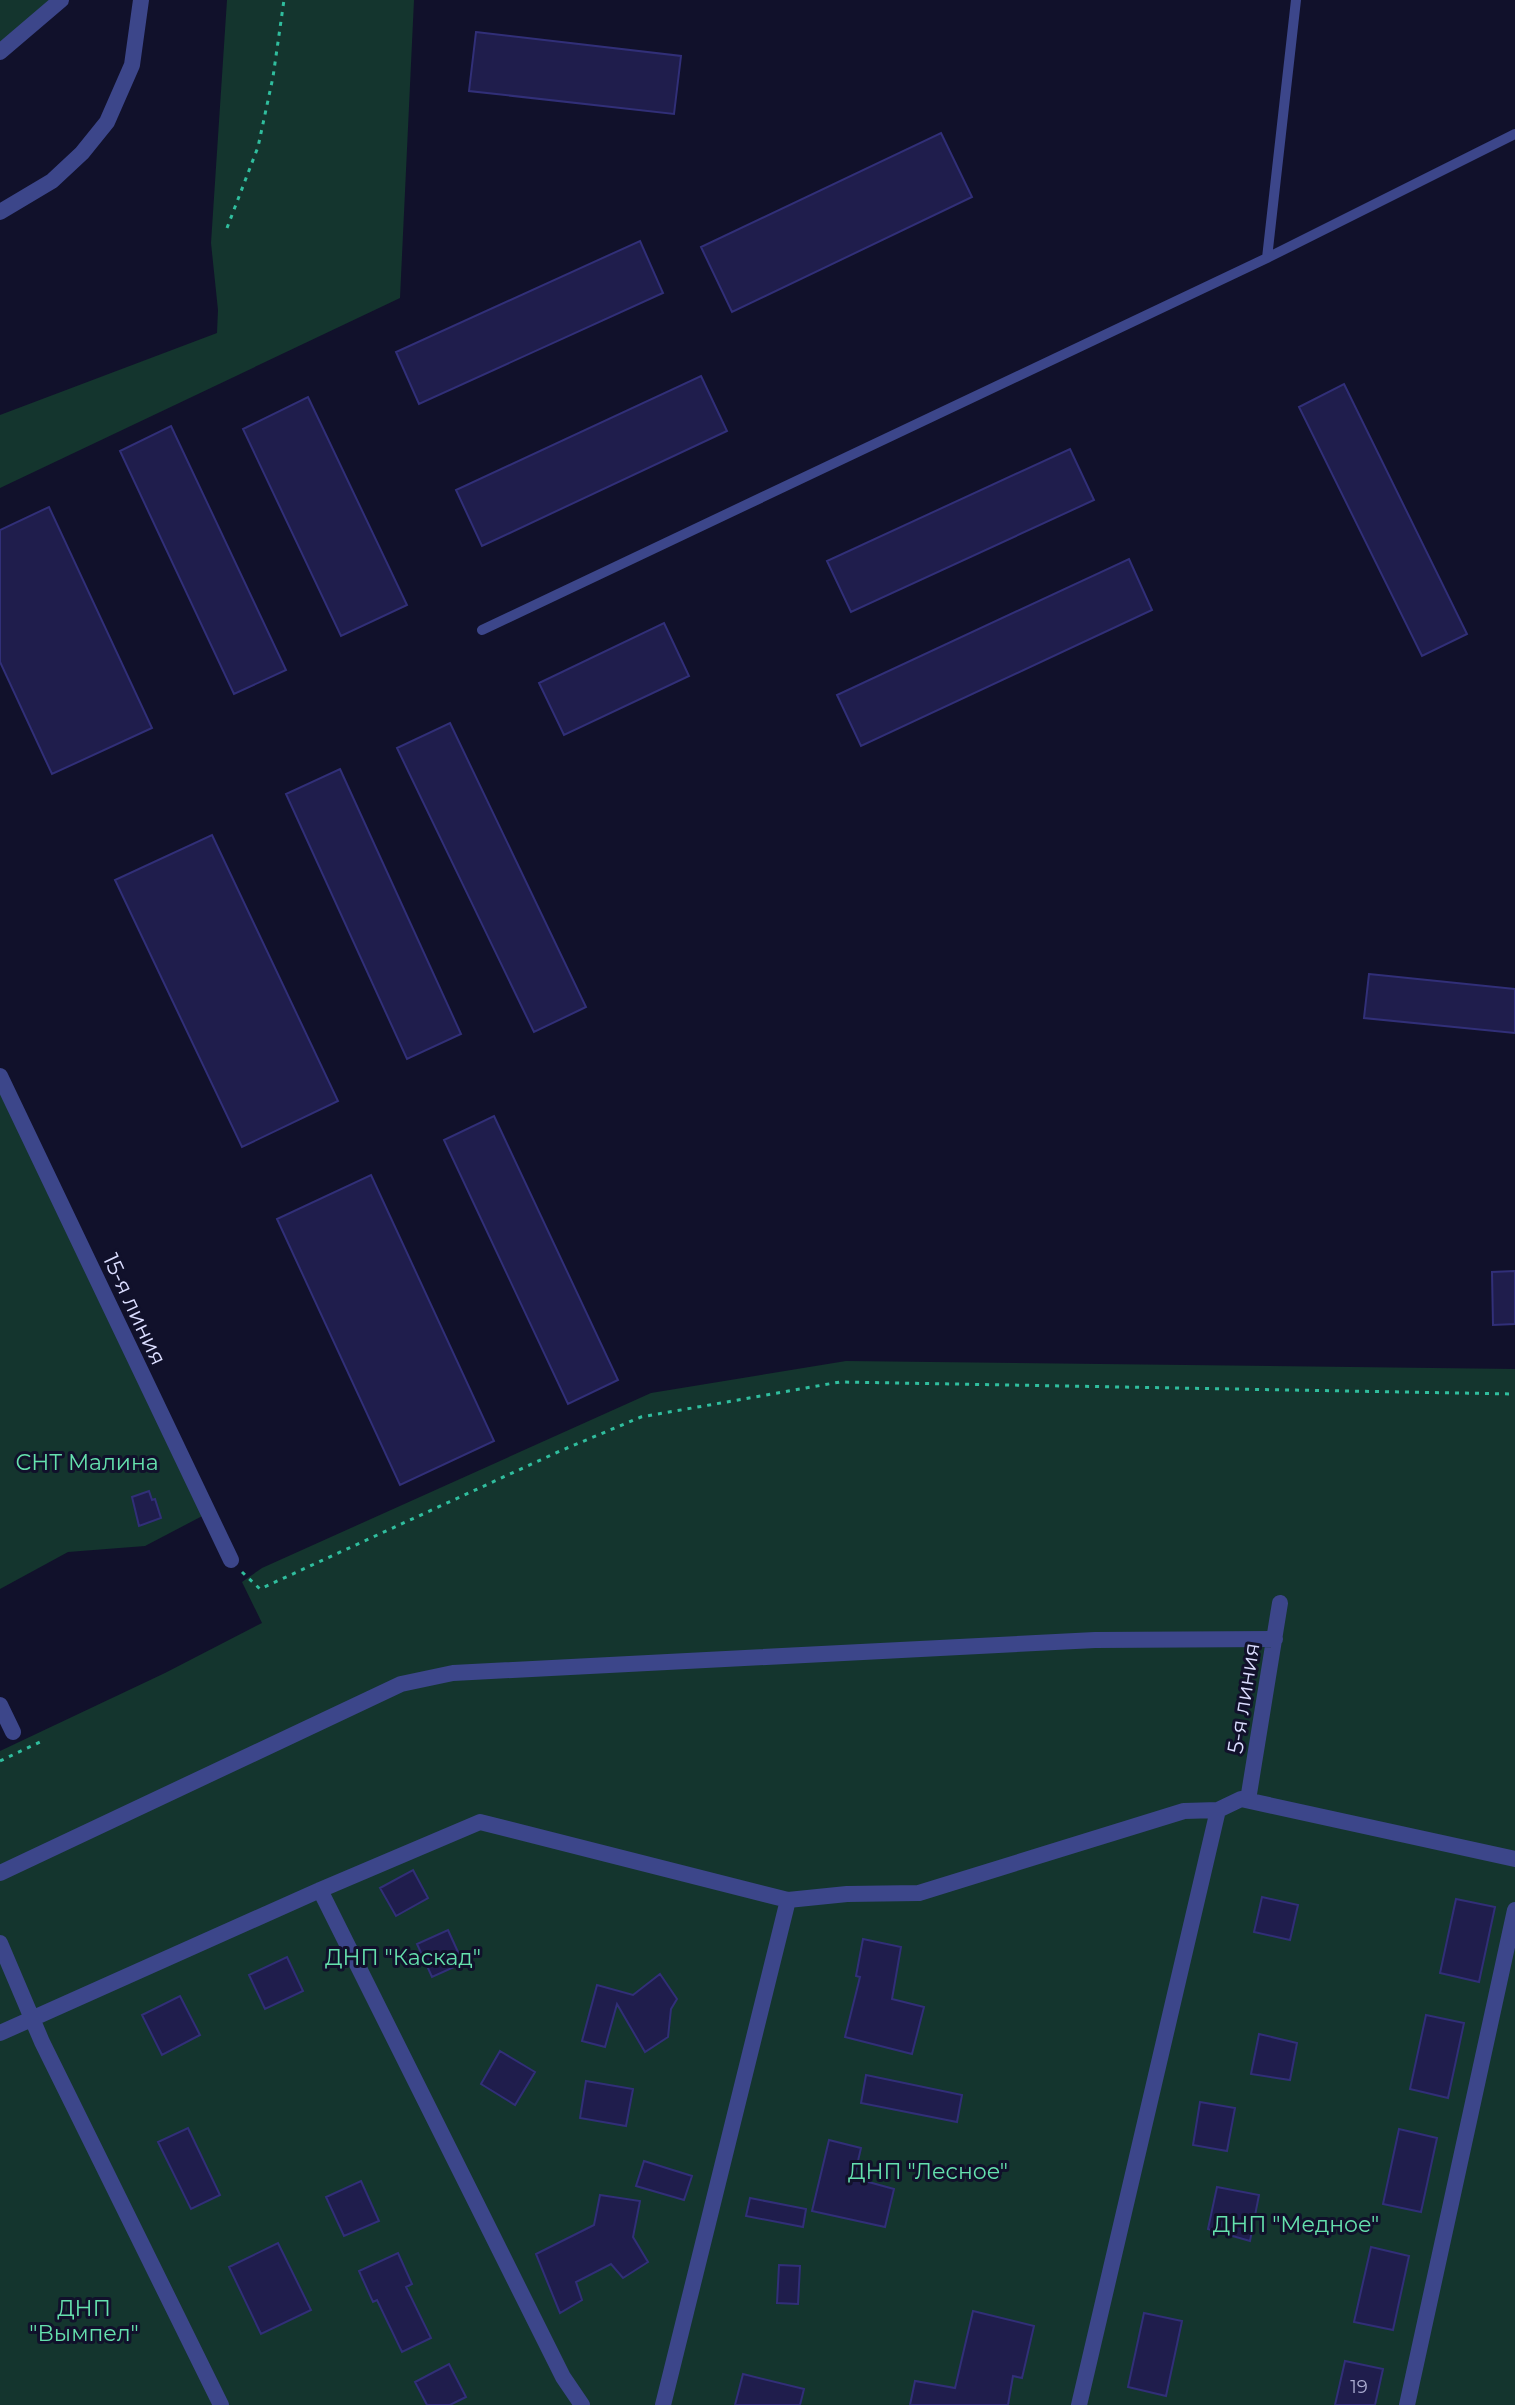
<svg xmlns="http://www.w3.org/2000/svg" width="1515" height="2405" viewBox="0 0 1515 2405" font-family="Montserrat,sans-serif">
<style>
.green{fill:#14352e}
.building{fill:#1f1d4c;stroke:#312f78;stroke-width:2}
.lines{fill:none;stroke-linecap:round;stroke-linejoin:round}
.path{stroke:#30be9e;stroke-width:3;stroke-dasharray:4 6;stroke-linecap:butt}
.service{stroke:#3c468a;stroke-width:10}
.minor{stroke:#3c468a;stroke-width:16}
.labels{text-anchor:middle;stroke-width:6;stroke-linejoin:round;paint-order:stroke}
.number-label{font-size:18px;fill:#acadd2}
.street-label{font-size:22px;fill:#dbddff;stroke:#11112b}
.park-label{font-size:22px;fill:#65e1ae;stroke:#11112b}
</style>
<rect width="100%" height="100%" fill="#11112b"/>
<!-- green -->
<path class="green" d="M0 0H61L0 52Z
M227 0H414L400 298 0 488V415L217 333 218 310 211 243Z
M0 1076 208 1513 145 1546 68 1552 0 1589Z
M846 1361 1515 1369V2405H0V1751L165 1673 262 1623 242 1582 262 1568 651 1393Z"/>
<!-- building -->
<path class="building" d="M476 32 681 56 674 114 469 91Z
M941 133 972 197 732 312 701 247Z
M640 241 663 293 419 404 396 352Z
M701 376 727 431 482 546 456 490Z
M1344 384 1467 634 1422 656 1299 407Z
M308 397 407 605 341 636 243 429Z
M171 426 286 670 234 694 120 451Z
M1070 449 1094 500 851 612 827 561Z
M49 507 152 728 52 774 0 662V530Z
M1129 559 1152 610 861 746 837 695Z
M664 623 689 676 564 735 539 683Z
M450 723 586 1007 534 1032 397 748Z
M340 769 461 1034 407 1059 286 794Z
M212 835 338 1101 242 1147 115 880Z
M1369 974 1515 989V1033L1364 1018Z
M494 1116 618 1380 568 1404 444 1140Z
M371 1175 494 1441 400 1485 277 1219Z
M1515 1271V1324L1493 1325 1492 1272Z
M149 1491 152 1500 155 1499 161 1518 139 1526 132 1497Z
M413 1870 428 1898 396 1916 380 1888Z
M1262 1897 1298 1905 1290 1940 1254 1932Z
M1456 1899 1495 1907 1479 1982 1440 1973Z
M448 1930 463 1963 432 1977 417 1944Z
M863 1939 901 1947 892 1999 924 2007 912 2054 845 2037 860 1977 856 1976Z
M287 1957 303 1991 265 2009 249 1975Z
M660 1974 677 1999 671 2009 668 2037 645 2052 617 2004 605 2047 582 2041 597 1985 633 1995Z
M180 1996 200 2035 162 2055 142 2015Z
M1426 2015 1464 2023 1448 2098 1410 2089Z
M1259 2034 1297 2043 1290 2080 1251 2074Z
M500 2051 535 2072 515 2105 481 2084Z
M866 2075 962 2095 957 2122 861 2103Z
M586 2081 633 2089 626 2126 580 2118Z
M1200 2102 1235 2108 1227 2151 1193 2145Z
M188 2128 220 2195 191 2209 158 2142Z
M1399 2129 1437 2138 1421 2212 1383 2204Z
M829 2140 861 2148 854 2178 894 2189 885 2227 812 2211Z
M644 2161 692 2176 684 2200 636 2186Z
M361 2181 379 2221 344 2236 326 2197Z
M1217 2187 1259 2195 1250 2241 1208 2229Z
M600 2195 640 2201 633 2237 648 2262 623 2278 611 2264 576 2282 582 2300 560 2313 536 2254 594 2225Z
M750 2198 806 2209 803 2227 746 2216Z
M278 2243 311 2310 261 2334 229 2267Z
M1371 2247 1409 2256 1393 2330 1354 2322Z
M398 2253 412 2284 406 2287 431 2338 402 2352 377 2300 373 2302 359 2271Z
M779 2265 800 2266 798 2304 777 2303Z
M973 2311 1034 2326 1022 2378 1013 2376 1008 2405H910L915 2381 955 2388Z
M1144 2313 1182 2321 1166 2396 1128 2387Z
M1345 2361 1383 2369 1375 2405H1335Z
M449 2364 466 2397 450 2405H427L415 2382Z
M743 2374 804 2389 800 2405H735Z"/>
<g class="lines">
<!-- path -->
<path class="path" d="M227 228 258 147 273 77 284 0
M242 1572 260 1589 560 1451 641 1417 840 1382 1515 1394
M0 1761 42 1741"/>
<!-- service -->
<path class="service" d="M1296 0 1267 258 1515 134
M482 630 1267 258"/>
<!-- minor -->
<path class="minor" d="M0 52 61 0
M0 212 52 181 82 153 107 122 132 65 141 0
M0 1076 231 1560
M0 1705 13 1732
M1248 1800 1280 1603
M0 1873 401 1684 453 1673 1095 1640 1275 1639
M320 1890 563 2377 582 2405
M0 1943 42 2042 221 2405
M0 2033 320 1890 480 1822 788 1900
M663 2405 788 1900 847 1894 919 1893 1184 1811 1218 1810 1241 1799 1515 1859
M1079 2405 1218 1810
M1407 2405 1515 1910"/>
</g>
<g class="labels">
<!-- number labels -->
<g class="number-label">
<text x="1359" y="2393">19</text>
</g>
<!-- street labels -->
<g class="street-label">
<text transform="translate(135 1309) rotate(65)" y="8">15-я линия</text>
<text transform="translate(1243 1698) rotate(-81)" y="8">5-я линия</text>
</g>
<!-- park labels -->
<g class="park-label">
<text x="87" y="1470">СНТ Малина</text>
<text x="403" y="1965">ДНП "Каскад"</text>
<text x="928" y="2179">ДНП "Лесное"</text>
<text x="1296" y="2232">ДНП "Медное"</text>
<text x="84" y="2316">ДНП<tspan x="84" dy="25">"Вымпел"</tspan></text>
</g>
</g>
</svg>
